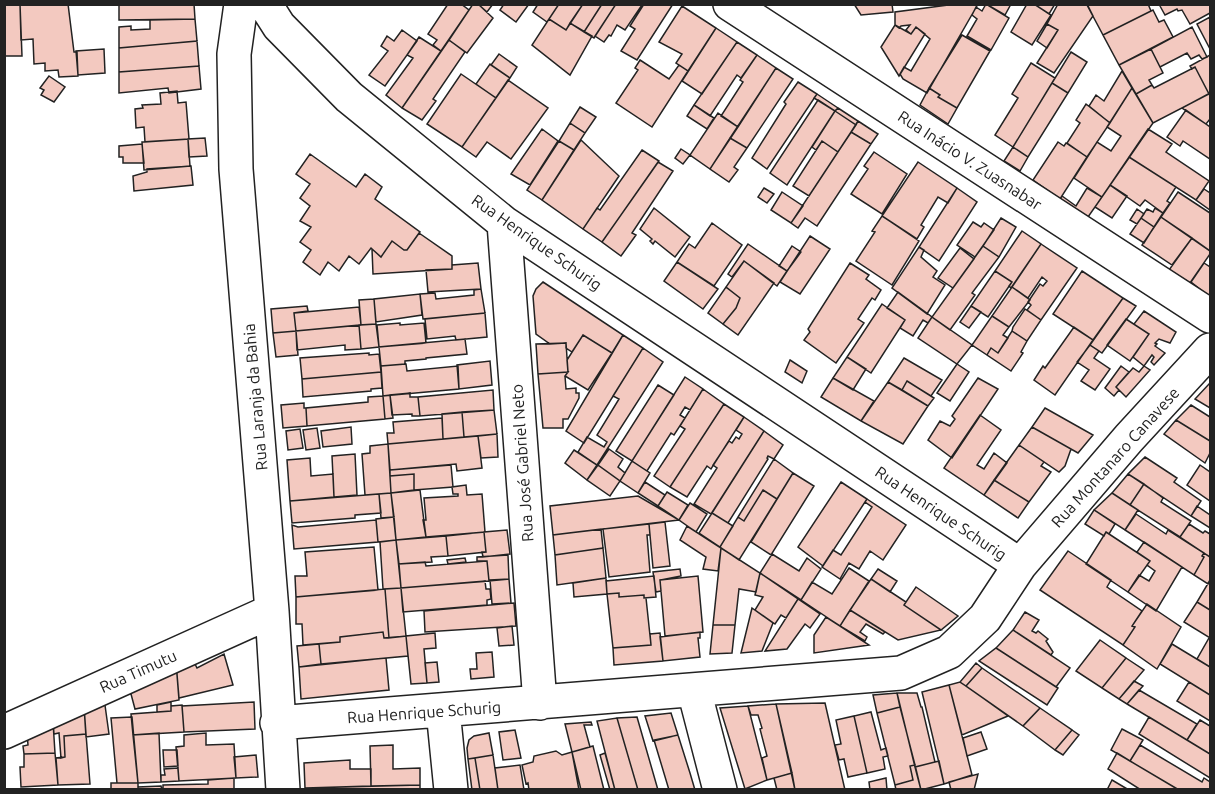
<svg xmlns="http://www.w3.org/2000/svg" width="1215" height="794" viewBox="0 0 1215 794" font-family="Ubuntu,sans-serif">
<style>
.building{fill:#f3c9c0;stroke:#222;stroke-width:1.5}
.lines{fill:none;stroke-linecap:round;stroke-linejoin:round}
.minor-casing{stroke:#222;stroke-width:36}
.minor{stroke:#fff;stroke-width:33}
.labels{text-anchor:middle;stroke-width:4.5;stroke-linejoin:round;paint-order:stroke}
.street-label{font-size:16px;fill:#222;stroke:#fff}
</style>
<rect width="100%" height="100%" fill="#fff"/>
<!-- building -->
<path class="building" d="M4 4H20L22 56H4Z
M20 4H68L74 52H77L78 76 59 77 58 70 45 71V63L34 64 33 39 21 40Z
M119 4H194L195 19 119 20Z
M448 4H461L469 10 441 51 433 45 437 40 428 34Z
M473 4H478L493 18 467 53 449 40Z
M478 4H493L487 12Z
M504 4H529L516 22 500 10Z
M538 4H559L547 22 533 12Z
M559 4H583L566 30 549 19Z
M583 4H602L584 32 570 23Z
M602 4H616L594 38 584 32Z
M616 4 642 5 625 30 617 25 611 36 609 35 604 42 595 36Z
M644 4H673L637 60 621 51 635 29 630 26Z
M854 4H892L893 12 861 15Z
M956 4H978L927 93 903 79 900 74 904 67 911 71 930 39 916 27 911 34 906 30 910 25 901 26 899 28 895 25V12Z
M986 4 1009 18 991 50 967 36 977 19 972 15 976 7 982 11Z
M986 4H1011L1005 15Z
M1027 4H1034L1051 15 1032 45 1011 32Z
M1034 4H1055L1049 14Z
M1058 4H1087L1093 16 1054 73 1037 63 1058 30 1047 24Z
M1148 4 1151 11 1103 35 1087 5Z
M1162 4H1210V13L1190 24 1182 10 1178 11 1177 9 1165 15 1160 6Z
M682 6 716 28 688 71 676 63 682 54 659 42Z
M1153 10 1159 22 1164 20 1173 37 1119 65 1103 35Z
M1210 17V49L1197 24Z
M195 19 197 41 119 48V27L131 26V30L150 29V20Z
M549 19 566 30 570 23 592 36 570 75 532 45Z
M1047 24 1058 30 1047 48 1037 41Z
M895 25 911 34 916 27 925 34 899 76 881 47Z
M1192 27 1207 57 1202 59 1199 55 1191 59 1187 53 1160 67 1151 49Z
M716 28 737 42 702 94 682 81Z
M402 30 417 41 385 86 369 75 388 51 381 46 387 36 394 41Z
M962 35 990 51 957 108 938 97 940 95 929 88Z
M419 37 441 51 402 108 386 95 413 58 407 55Z
M449 40 465 52 433 99 436 101 422 120 402 108Z
M197 41 199 66 119 72V48Z
M737 42 757 55 741 78 737 75 710 116 694 105Z
M104 49 105 73 78 75 76 51Z
M1151 49 1163 73 1149 80 1152 85 1136 94 1119 65Z
M1071 52 1087 62 1068 93 1052 83Z
M499 54 517 67 510 78 491 65Z
M757 55 776 68 738 127 721 116 743 82 740 80Z
M1210 55V93L1209 94 1195 67 1192 69 1190 66Z
M640 60 669 79 679 65 688 71 652 127 616 103 638 70 635 68Z
M1031 63 1055 78 1013 147 995 135 1018 98 1012 94Z
M490 64 510 78 496 98 476 84Z
M199 66 201 89 169 93 168 88 119 93V72Z
M1195 67 1209 94 1153 123 1136 94 1152 85 1154 88Z
M776 68 793 79 747 148 730 138Z
M1122 71 1132 88 1110 123 1089 106 1096 95 1104 101Z
M461 74 496 98 462 147 427 124Z
M49 76 65 87 54 102 41 95 44 90 40 88Z
M508 80 548 108 511 159 487 142 476 157 462 147Z
M798 82 817 94 767 169 752 158 786 104 784 102Z
M1052 83 1068 93 1028 157 1013 147Z
M929 88 940 95 938 97 957 108 948 124 920 105Z
M1132 88 1153 123 1102 197 1074 178 1097 142 1111 151 1121 136 1107 127Z
M177 91 178 103 186 102 189 139 145 142 144 127 136 128 135 109 143 108 142 105 161 104 160 93Z
M1210 93V119L1206 124 1182 108Z
M817 94 838 108 835 111 814 98Z
M818 100 835 111 787 185 770 173Z
M1086 104 1110 123 1087 157 1067 143 1080 123 1076 120Z
M694 105 714 118 707 129 687 116Z
M580 107 596 117 585 133 570 123Z
M838 108 858 121 856 125 835 111Z
M1186 110 1210 127V159L1183 141 1180 146 1167 137Z
M835 111 856 125 838 152 822 141 816 150 812 147Z
M718 113 738 127 710 169 690 155Z
M858 121 878 134 871 144 851 132Z
M570 123 585 133 574 150 559 141Z
M542 129 558 141 530 185 511 174Z
M1148 129 1172 144 1166 152 1209 181 1196 200 1129 157Z
M851 132 871 144 817 226 805 218 798 228 791 223Z
M205 138 207 156 189 157 188 139Z
M730 138 747 148 734 167 738 170 729 182 710 169Z
M188 139 190 166 144 170 142 142Z
M581 140 619 176 583 229 542 200Z
M559 141 574 150 542 200 527 190Z
M822 141 838 152 809 196 793 186Z
M1058 142 1064 146 1066 143 1087 157 1060 199 1033 180Z
M142 144 144 163H123V157H119V146Z
M1013 147 1028 157 1020 171 1004 161Z
M681 149 690 155 683 164 675 158Z
M642 150 659 161 602 242 583 229 597 208 600 210Z
M874 152 907 174 882 214 851 194 868 169 864 166Z
M310 154 356 187 365 174 382 187 375 199 420 232 407 250H404L392 241 381 257 371 248 359 264 349 256 339 271 328 262 320 275 303 262 311 250 300 242 311 227 300 221 310 206 300 198 310 184 296 174Z
M1129 157 1176 187 1167 201 1170 203 1163 213 1145 200 1140 206 1110 185Z
M658 162 673 171 632 233 636 235 621 256 602 242Z
M918 162 957 188 948 203 938 197 921 225 924 227 917 239 882 216Z
M191 166 193 185 134 191 133 176 147 172V169Z
M1110 185 1127 196 1112 218 1095 207Z
M764 188 774 194 767 203 758 197Z
M957 188 977 202 939 261 919 247Z
M1087 188 1102 197 1088 217 1060 199 1062 196 1076 206Z
M1204 189 1210 193V210L1196 200Z
M782 192 803 206 791 223 771 210Z
M1178 192 1210 213V251L1161 217Z
M654 208 690 237 675 257 655 241 653 244 650 241 652 239 640 229Z
M1155 208 1163 213 1154 227 1141 218 1147 209 1153 212Z
M1137 209 1144 214 1137 224 1130 220Z
M882 216 919 241 892 285 856 261 875 232 872 231Z
M1161 217 1192 238 1172 265 1142 245Z
M1001 218 1016 227 999 257 983 246Z
M1141 218 1154 227 1144 243 1130 234Z
M973 222 981 227 984 223 994 230 975 257 957 245Z
M712 223 742 245 714 286 677 262 689 244 695 248Z
M1022 231 1041 244 1011 288 1009 286 1012 282 995 271Z
M419 233 452 256V269L373 274 372 249 381 257 392 241 404 250H407Z
M810 236 830 249 800 294 780 282Z
M1192 238 1210 251V254L1190 283 1169 270Z
M748 244 787 271 777 286 744 261 732 277 728 274Z
M1041 244 1077 268 1041 320 1027 310 1031 305 1028 302 1040 284 1043 286 1047 281 1042 277 1028 298 1012 287Z
M792 246 801 252 787 271 779 266Z
M983 246 999 257 972 293 975 295 950 330 932 317Z
M919 247 924 250 921 257 937 271 933 277 945 285 927 314 892 288Z
M960 248 974 259 953 288 938 278Z
M744 261 774 283 738 335 723 324 736 308 740 298 726 287Z
M677 262 718 289 703 309 664 281Z
M478 263 481 289 428 292 426 270 452 269V265Z
M850 263 869 275 866 279 881 290 875 300 872 298 858 319 864 323 836 363 804 340 810 332 808 329Z
M1204 263 1210 267V297L1191 282Z
M995 271 1012 282 988 317 971 306Z
M1082 271 1123 298 1093 340 1053 314Z
M543 282 623 335 612 353 583 335 572 352 566 348V343L550 344 536 334 533 296 536 289Z
M726 287 740 298 736 308 723 324 708 313Z
M1012 287 1030 300 1009 327 992 316Z
M481 289 485 313 423 319 420 294 435 293 436 299 474 295V290Z
M898 292 932 317 928 323 923 320 913 336 900 328 905 320 887 308Z
M420 294 422 315 376 322 374 299Z
M1123 298 1136 306 1102 353 1090 345Z
M374 299 376 324 361 325 359 300Z
M882 304 905 320 871 373 847 357Z
M307 306 308 311 294 313 296 331 273 333 271 309Z
M971 306 981 312 969 328 960 322Z
M359 307 361 325 296 331 294 313Z
M1025 309 1041 320 1027 341 1012 331 1013 327Z
M1144 311 1176 332 1170 343 1159 339 1155 343 1157 344 1155 346 1165 353 1154 365 1151 362 1154 357 1152 355 1144 366 1133 357 1149 334 1134 324Z
M485 313 487 337 456 340 455 336 427 339 425 319Z
M992 316 1009 327 1003 335 1008 338 998 353 991 348 987 355 972 345Z
M932 317 972 345 957 364 918 338Z
M1126 319 1149 334 1130 361 1107 345Z
M400 323V325L424 323 426 343 379 347 377 325Z
M376 324 379 347 361 349 359 325Z
M359 325 361 349 345 350V345L297 350 296 331Z
M1074 327 1093 340 1055 395 1034 380 1043 366 1045 368Z
M296 331 298 355 276 357 273 333Z
M1012 331 1027 341 1021 352 1023 353 1011 371 987 355 991 348 998 353Z
M583 335 612 353 588 390 565 376 568 372 567 360Z
M623 335 643 348 584 443 566 431Z
M465 339 467 354 426 358V359L405 361V364L381 366 379 347Z
M566 343 568 372 538 374 536 344Z
M1090 345 1099 351 1094 358 1110 369 1095 390 1081 381 1089 370 1077 362Z
M643 348 663 362 597 465 578 452 587 437 604 447 607 442 597 435 619 399 613 396Z
M369 353V355L379 354 381 372 302 379 300 358Z
M847 357 866 369 853 390 833 378Z
M904 358 942 380 931 396 907 381 902 390 888 382Z
M790 360 807 371 802 383 785 372Z
M490 361 492 385 459 389 457 365Z
M406 364 407 371 458 366 459 389 383 396 381 366Z
M957 364 969 372 950 401 937 393Z
M1121 366 1129 372 1116 387 1119 390 1114 396 1105 388Z
M1144 366 1150 370 1126 397 1116 387 1133 368 1139 372Z
M381 372 382 388 371 389V391L303 397 302 379Z
M568 372 565 376 566 389 576 388V393H579V398L568 419H563V428H543L538 374Z
M685 377 703 389 690 410 685 407 680 415 685 418 674 435 671 433 647 471 632 461Z
M833 378 874 401 861 421 821 397Z
M978 378 998 389 952 458 928 440 940 421 950 426 955 419 952 416Z
M907 381 934 398 928 406 902 390Z
M888 382 928 406 903 444 861 421Z
M1209 384 1210 385V408L1195 399Z
M658 385 674 395 632 461 616 451Z
M703 389 724 404 670 487 654 476 685 429 680 426Z
M493 390 494 410 420 416 418 397Z
M410 393V397H418L420 416H412V414L392 415 390 395Z
M390 395 393 418 385 419 383 396Z
M383 396 385 419 307 426 306 408 368 402V397Z
M304 403V408H306L307 426 283 428 281 405Z
M724 404 744 417 711 469 707 466 687 497 670 487Z
M1191 405 1210 417V441L1176 420Z
M1045 408 1093 435 1078 453 1032 427Z
M494 410 497 434 464 437 462 412Z
M462 412 464 437 443 439 442 414Z
M980 415 1001 430 977 465 984 469 994 453 1007 463 984 495 944 468Z
M744 417 764 431 711 514 694 504 717 468 713 465 729 441 732 443 736 437 739 439 742 434 736 430Z
M442 418 443 439 388 444 387 433H394L393 422Z
M1176 420 1210 441V453L1205 463 1164 434Z
M351 427 352 444 323 447 321 431Z
M1032 427 1071 449 1065 466 1059 472 1019 445Z
M317 428 320 448 306 450 303 430Z
M300 429 303 448 288 450 286 431Z
M764 431 783 445 774 459 768 456 767 458 768 459 728 523 712 513Z
M497 434 498 457 481 458 478 436Z
M478 436 482 468 457 471 456 464 390 470 388 444Z
M388 444 391 493 365 495 362 454 370 453V446Z
M1019 445 1044 462 1041 466 1051 472 1029 502 994 480Z
M609 449 623 459 618 467 625 473 620 481 598 465Z
M574 450 597 465 587 480 565 463Z
M355 454 357 495 334 497 332 456Z
M1145 457 1177 478 1174 482 1201 501 1191 516 1128 474Z
M310 458 311 476 333 474 334 497 290 501 287 460Z
M774 459 793 473 777 499 763 490 744 521 738 517Z
M632 461 650 473 638 493 620 481Z
M451 465 453 487 414 490V474L390 476V470Z
M598 465 620 481 610 496 587 480Z
M1200 465 1210 472V501L1187 485Z
M793 473 814 486 771 555 751 542Z
M414 474V490L391 493 390 476Z
M1128 474 1144 484 1130 505 1112 493Z
M994 480 1029 502 1018 518 984 495Z
M645 482 665 495 658 506 638 493Z
M841 482 867 499 823 566 798 547Z
M1144 484 1163 498 1161 502 1191 521 1180 537 1130 505Z
M466 485 467 495 482 494 485 532 426 537 423 520H426L424 498 458 496V494H453L452 487Z
M420 490 426 537 396 540 391 493Z
M763 490 777 499 739 560 720 547 738 517 744 521Z
M667 492 688 505 679 520 658 506Z
M391 493 394 517 381 518 379 494Z
M1112 493 1138 510 1125 530 1094 510Z
M379 494 381 513 355 515V518L292 523 290 501Z
M638 496 679 520 553 535 550 506Z
M867 499 906 525 883 560 870 551 859 569 849 563 840 579 822 567 833 550 841 555 872 507 865 502Z
M690 503 707 514 696 532 679 520Z
M1197 506 1210 515V528L1191 516Z
M1094 510 1115 524 1109 534 1106 532 1104 536 1085 524Z
M712 513 733 526 720 547 699 533Z
M1136 514 1166 534 1168 530 1204 553 1202 556 1204 557 1194 575 1125 530Z
M394 517 396 540 378 542 376 519Z
M376 520 378 542 294 549 292 525 298 527Z
M665 522 670 566 653 568 649 524Z
M649 524 650 535H647L650 572 609 577 603 529Z
M1189 524 1203 533 1205 531 1210 534V557L1180 537Z
M687 526 721 548 718 571 703 569 706 557 680 540Z
M601 529 603 548 555 555 553 535Z
M507 530 510 554 483 557 482 552H486L484 532Z
M484 532 486 552 448 556 446 536Z
M1106 532 1150 561 1128 592 1086 564Z
M446 536 448 556 431 557 432 562 399 564 396 540Z
M396 540 401 588 383 589 380 542Z
M1144 542 1182 567 1156 611 1128 592 1139 575 1149 581 1155 571 1147 565 1150 561 1137 552Z
M374 547 378 590 296 597 295 576H307L305 552Z
M603 548 606 578 557 585 555 555Z
M721 548 760 573 756 592 739 589 735 625H713Z
M1068 551 1111 580 1107 587 1142 611 1132 626 1135 627 1123 645 1040 590Z
M1204 553 1210 557V580L1208 584 1194 575 1204 557 1202 556Z
M772 554 799 571 807 558 821 569 801 600 760 573Z
M508 555 509 579 489 581 487 561H477V557Z
M465 558 466 562 448 564 447 560Z
M487 561 489 581 401 588 399 564 425 562 426 566Z
M849 568 869 581 840 626 801 600 812 582 832 594Z
M680 569 681 576 660 580 661 591 656 592 653 572Z
M878 569 897 581 890 592 871 579Z
M760 573 798 599 786 618 781 615 775 624 755 610 763 597 755 595Z
M654 576 656 597 644 598V595L619 597V593L607 594 606 581Z
M698 576 703 632 665 636 660 580Z
M606 578 607 594 574 597 573 583Z
M509 579 511 603 492 604 490 580Z
M871 579 906 602 904 605 941 630 898 640 850 610Z
M1210 580V610L1197 602Z
M485 581 486 589H490L491 599 487 600V605L403 612 401 588Z
M916 587 958 616 941 630 904 605Z
M401 588 406 636 389 638 385 589Z
M385 589 389 638H384L383 632 340 637V642L303 645 302 624H296V597Z
M619 593V597L644 595V598H646L651 645 613 648 607 594Z
M798 599 820 614 810 628 805 624 787 649 765 651Z
M1197 602 1210 610V638L1184 622Z
M514 603 516 626 425 632 424 611Z
M1147 604 1181 627 1157 669 1123 645 1135 627 1132 626Z
M752 608 773 623 762 651 741 653Z
M850 610 885 632 883 634 866 624 860 632 867 637 865 641 840 626Z
M1025 612 1039 620 1032 631 1036 633 1038 631 1048 639 1046 641 1053 652 1051 655 1013 630Z
M826 617 840 626 869 645 814 653V635Z
M713 625H735L732 653 710 654Z
M512 626 514 645 499 646 497 628Z
M1013 630 1070 668 1056 687 996 648Z
M383 632 384 638 406 636 408 656 321 664 319 644 340 642V637Z
M700 632V638H698L700 657 663 661 660 637Z
M435 633 436 648 424 649 427 683 411 684 406 636Z
M660 633 663 661 614 665 613 648 651 645 650 634Z
M1209 638H1210V667L1197 659Z
M1100 640 1126 658 1102 688 1076 671Z
M319 644 321 664 299 667 297 646Z
M1172 644 1210 667V695L1160 664Z
M996 648 1058 688 1047 705 979 661Z
M492 652 494 677 471 679 470 669H477L476 653Z
M224 654 233 685 179 698 176 662 191 656 197 668Z
M386 658 389 690 301 699 299 667Z
M1126 658 1144 670 1119 699 1102 688Z
M176 662 179 700 135 709 131 694H129L127 688Z
M437 662 439 682 427 683 425 663Z
M976 663 982 668 966 686 960 682Z
M982 668 1040 708 1023 726 966 686Z
M1134 681 1143 686 1127 704 1119 699Z
M960 682 966 686 1008 716 962 735 949 685Z
M1189 682 1210 695V721L1177 701Z
M949 685 972 775 944 784 922 692Z
M1139 690 1197 724 1187 740 1127 704Z
M897 693H917L921 707H922L935 762 915 767Z
M897 693 900 707 877 713 873 695Z
M104 698 109 734 86 737 84 706Z
M171 702V711L157 712V705Z
M254 702 255 729 184 732 182 706Z
M825 703 845 790H795L776 704Z
M776 704 792 773 767 780 762 758 767 756 760 729 762 728 758 715H751L748 706Z
M182 705 184 732 133 735 131 714 171 711V706Z
M84 706 86 734 64 736 65 757 61 758 59 733 54 734 53 721Z
M748 706 767 780 745 789 720 708Z
M900 707 915 765 910 766 913 780 895 785 877 713Z
M1040 708 1072 730 1055 750 1023 726Z
M871 712 881 750 886 748 888 756 883 757 885 769 867 773 854 716Z
M671 713 678 735 653 741 645 716Z
M854 716 867 773 848 777 844 759 839 760 835 745 841 744 836 720Z
M132 717 138 783H117L111 718Z
M637 717 658 790H638L617 718Z
M1149 717 1210 754V778L1139 734Z
M617 718 638 790H615L597 721Z
M1200 720 1210 726V754L1187 740Z
M53 722 55 753 24 754 23 746 28 745 27 733Z
M591 722 592 725H584L590 747 572 752 565 724Z
M1122 729 1143 740 1130 761 1111 750Z
M515 730 521 758 503 760 499 732Z
M1072 730 1079 735 1063 755 1055 750Z
M981 732 987 749 967 756 963 738Z
M159 733 161 782 138 783 133 735Z
M206 733V745L234 744 236 778 179 781 176 747 184 746V735Z
M489 733 493 755 468 759 467 748 469 740 474 736Z
M86 734 90 784 58 785 56 758 65 757 64 736Z
M678 735 690 773 695 790H669L654 740Z
M393 745V769L420 768V785L371 786 370 746Z
M1140 745 1202 782 1204 778 1210 782V790H1179L1130 761Z
M593 746 604 790H581L572 752Z
M163 750H177L178 766 164 767Z
M556 751 562 755 572 752 579 790H529L528 783 526 784 522 765 533 762 534 756Z
M55 753 58 785 21 787 20 767H24V754Z
M605 753 615 790H610L600 755Z
M1117 753 1130 761 1179 790H1141L1108 769Z
M256 755 258 777 236 778 234 757Z
M493 755 498 790H480L475 758Z
M475 758 480 790H472L468 759Z
M350 760V769H371V786L305 788 304 763Z
M939 761 944 784 921 790 915 767Z
M520 765 524 790H498L495 768Z
M915 765 921 790H896L895 785 913 780 910 766Z
M178 768 179 781 161 782V775H165L164 769Z
M792 773 795 790H777L774 778Z
M978 774 974 790H951L949 782Z
M234 778V790H163V785L208 784V780Z
M886 778 887 790H870L869 782Z
M1112 780 1129 790H1107Z
M111 783H138V790H111Z
M420 785V790H305V788Z
M161 786 162 790H138V787Z"/>
<g class="lines">
<!-- minor casing -->
<g class="minor-casing">
<path id="minor" d="M241 4 234 54 236 169 272 611 283 790
M265 4 279 26 349 97 504 223 1020 565
M730 4 1210 316
M504 223 540 703
M694 690 720 790
M443 710 451 790
M277 723 901 673 949 652 985 618 1020 565 1129 438 1210 350
M4 732 272 611"/>
</g>
<!-- minor -->
<use href="#minor" class="minor"/>
</g>
<g class="labels">
<!-- street labels -->
<g class="street-label">
<text transform="translate(970 160) rotate(33)" y="6">Rua Inácio V. Zuasnabar</text>
<text transform="translate(537 242) rotate(35)" y="6">Rua Henrique Schurig</text>
<text transform="translate(255 397) rotate(-95)" y="6">Rua Laranja da Bahia</text>
<text transform="translate(1115 457) rotate(-48)" y="6">Rua Montanaro Canavese</text>
<text transform="translate(522 463) rotate(-94)" y="6">Rua José Gabriel Neto</text>
<text transform="translate(941 513) rotate(34)" y="6">Rua Henrique Schurig</text>
<text transform="translate(138 671) rotate(-24)" y="6">Rua Timutu</text>
<text transform="translate(424 712) rotate(-4)" y="6">Rua Henrique Schurig</text>
</g>
</g>
<!-- border -->
<rect width="1215" height="794" fill="none" stroke="#222222" stroke-width="12"/>
</svg>
